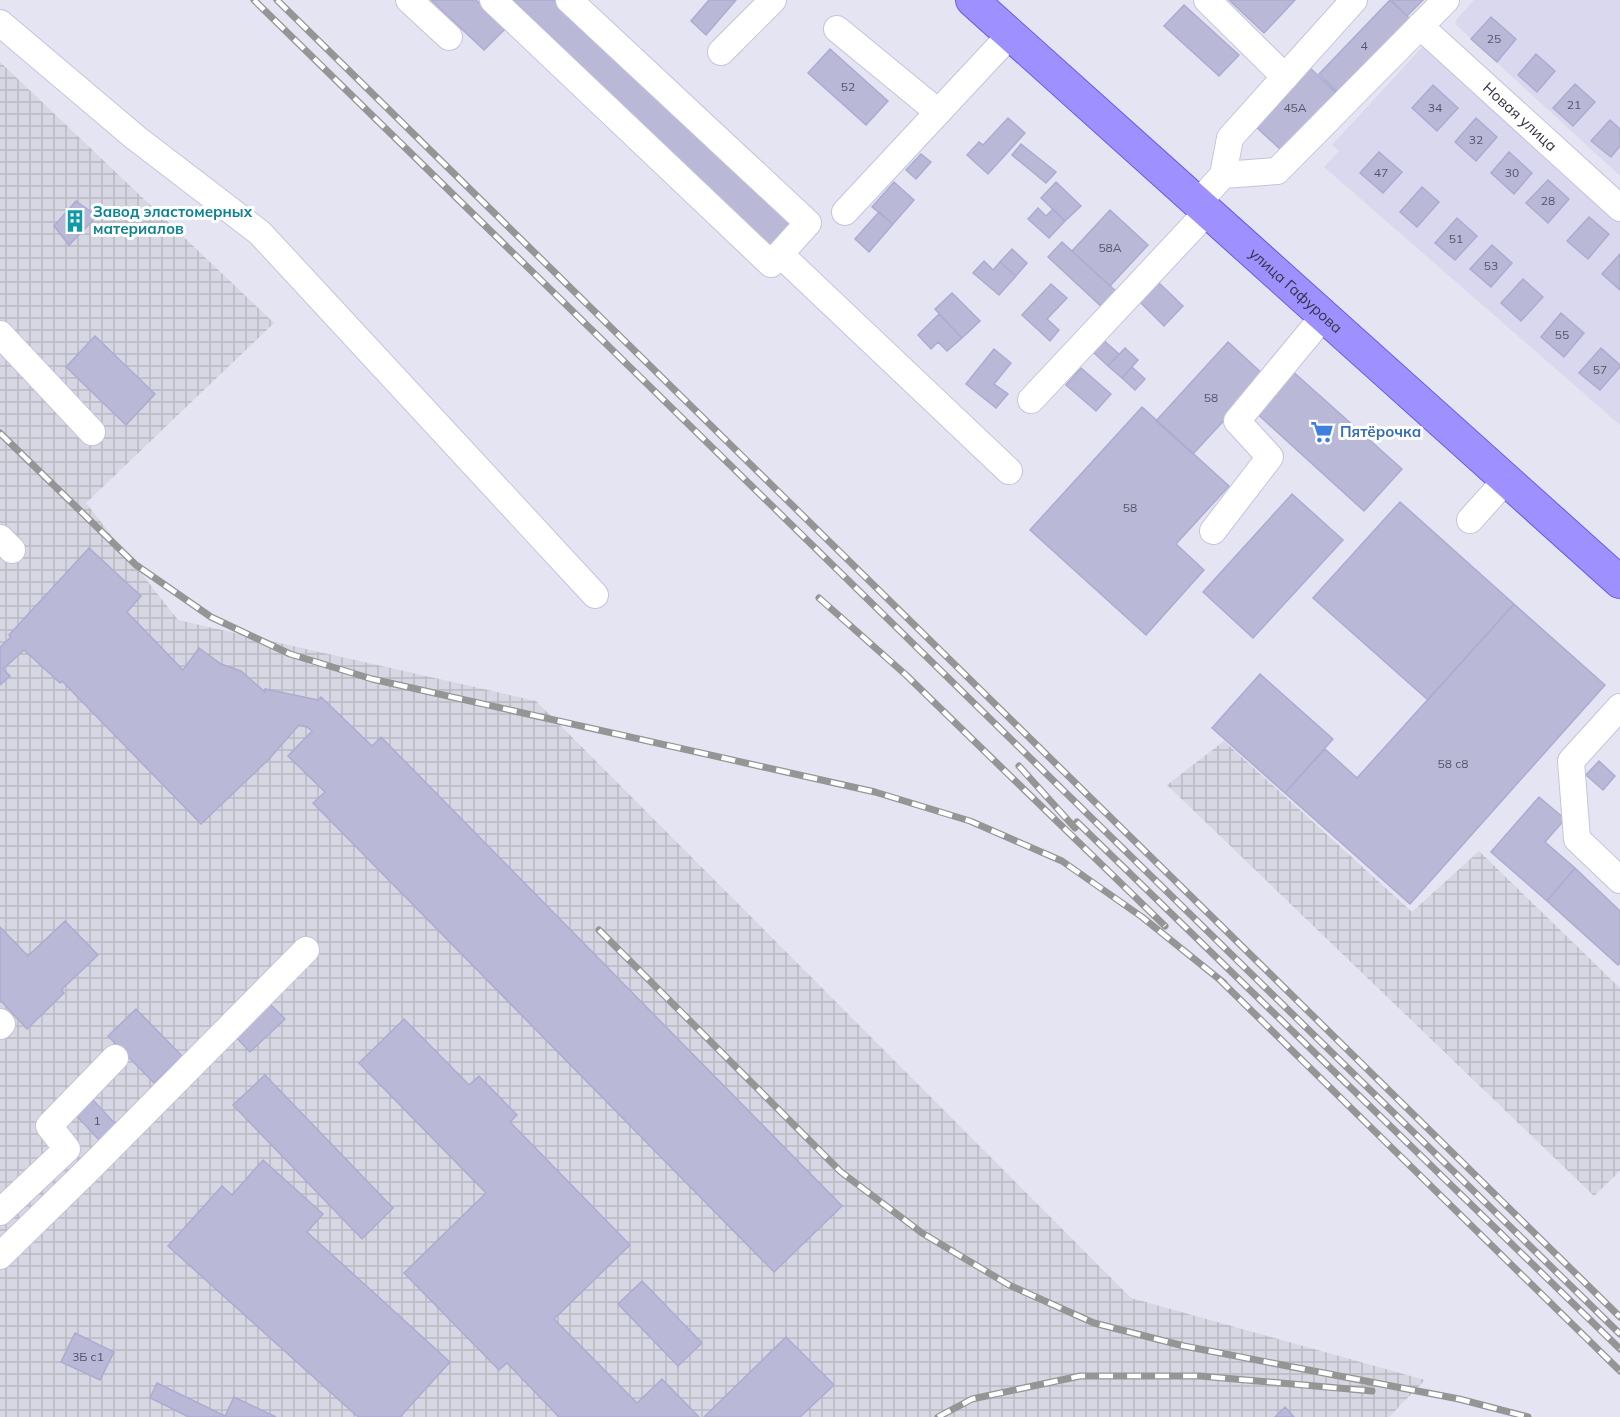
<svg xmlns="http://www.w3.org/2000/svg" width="1620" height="1417" viewBox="0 0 1620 1417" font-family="Mulish,sans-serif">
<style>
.residential{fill:#dad8ef}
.industrial{fill:url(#industrial-grid)}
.building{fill:#b9b8d6;stroke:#acabd1;stroke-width:1.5}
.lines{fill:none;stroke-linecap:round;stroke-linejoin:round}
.minor-casing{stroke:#c5c3dd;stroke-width:28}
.major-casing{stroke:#6859ec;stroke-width:34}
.minor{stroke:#fff;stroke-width:26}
.major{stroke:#9e91ff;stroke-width:32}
.rail-casing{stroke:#959595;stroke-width:7}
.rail{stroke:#fff;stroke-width:4.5;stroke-dasharray:14;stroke-linecap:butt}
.labels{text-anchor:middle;stroke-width:6;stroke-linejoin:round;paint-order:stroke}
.number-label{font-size:12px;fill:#55546a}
.street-label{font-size:15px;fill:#343346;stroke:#fff}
.culture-label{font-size:15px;font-weight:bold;fill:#0d838f;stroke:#fff;text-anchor:start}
.shop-label{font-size:15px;font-weight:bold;fill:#366cbe;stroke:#fff;text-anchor:start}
</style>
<defs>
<pattern id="industrial-grid" width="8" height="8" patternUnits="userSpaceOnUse" patternTransform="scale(1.5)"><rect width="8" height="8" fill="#d6d7e2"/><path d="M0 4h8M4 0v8" fill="none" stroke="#b8b9c3"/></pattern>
</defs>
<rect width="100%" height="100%" fill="#e5e4f3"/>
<!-- residential -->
<path class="residential" d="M1474 0H1620V176L1455 24 1457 23 1455 21Z
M1425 44 1620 222V425L1324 167 1339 151 1332 145Z"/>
<!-- industrial -->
<path class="industrial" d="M0 62 274 323 86 503 178 620 536 701 1131 1298 1425 1380 1389 1417H0Z
M1224 741 1412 912 1479 851 1620 988V1171L1594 1196 1167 785Z"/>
<!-- building -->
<path class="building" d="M431 0H476L506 28 484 50Z
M513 0H563L796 221 771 249Z
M709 0H736L706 35 691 21Z
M1229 0H1295L1264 33Z
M1390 0 1410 19 1338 93 1319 74Z
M1391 0H1423L1407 16Z
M1184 5 1239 55 1219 76 1164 26Z
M1491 17 1516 39 1497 62 1471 39Z
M830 49 888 101 866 125 808 73Z
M1536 54 1555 71 1537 92 1518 75Z
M1308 66 1336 93 1281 150 1253 124Z
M1575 84 1595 102 1573 126 1553 108Z
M1433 85 1458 108 1437 131 1412 108Z
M1008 118 1025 133 988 174 967 155 979 142 983 145Z
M1476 118 1497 137 1476 161 1455 142Z
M1610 120 1620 129V146L1611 157 1591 141Z
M1021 144 1056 172 1046 183 1012 155Z
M1379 152 1402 172 1383 193 1360 173Z
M1509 152 1532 173 1514 194 1491 173Z
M921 154 931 162 916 179 906 170Z
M1548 180 1569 199 1548 223 1526 203Z
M894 182 914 200 893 224 872 207Z
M1056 182 1081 206 1065 221 1041 198Z
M1422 187 1439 202 1417 227 1400 212Z
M76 201 97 216 69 245 54 226Z
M1038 208 1046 216 1053 209 1065 221 1049 238 1028 219Z
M1110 210 1148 245 1110 286 1072 251Z
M879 212 893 224 869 252 855 239Z
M1589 217 1609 234 1588 259 1567 241Z
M1457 218 1477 236 1455 260 1435 243Z
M1062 242 1119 294 1105 310 1048 257Z
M1492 245 1512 263 1491 287 1470 269Z
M1012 249 1027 263 1016 276 1000 262Z
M1620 254V290L1602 274Z
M984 261 993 270 1000 262 1016 276 999 295 973 273Z
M1523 279 1543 297 1521 321 1501 303Z
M1158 282 1183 306 1164 326 1139 301Z
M1051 284 1067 298 1047 319 1059 330 1050 341 1022 315Z
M952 293 980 321 962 338 935 309Z
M1561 313 1584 333 1564 357 1541 337Z
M939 314 962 338 947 351 938 342 931 349 918 335Z
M95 336 155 394 126 425 66 367Z
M1101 338 1119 354 1108 366 1090 349Z
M1228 342 1265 376 1193 454 1156 421Z
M1125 348 1138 360 1122 378 1108 366Z
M1601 348 1620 365V367L1600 390 1579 373Z
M994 349 1011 363 994 384 1008 394 996 408 966 384Z
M1132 367 1145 379 1135 390 1122 378Z
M1081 368 1111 394 1096 411 1066 385Z
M1290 369 1402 469 1364 511 1253 410Z
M1142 407 1229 486 1176 544 1204 570 1146 635 1030 530Z
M1292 494 1343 540 1253 638 1203 592Z
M1400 502 1514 604 1428 700 1313 598Z
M89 548 141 596 127 612 183 670 199 648 221 664 241 671 265 692V689L318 700 321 697 372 746 381 737 842 1206 774 1272 313 803 325 792 288 756 312 731 307 727 299 725 269 759 201 824 62 681 60 683 24 650 3 669 10 676 0 685V647L11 637 9 635Z
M1514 604 1605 685 1410 904 1285 793 1325 749 1357 778Z
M1260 674 1333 739 1285 793 1212 728Z
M1599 761 1615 776 1603 790 1586 775Z
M1539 797 1565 819 1545 842 1575 868 1547 901 1491 852Z
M1575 868 1620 911V963L1618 965 1547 901Z
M65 921 98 955 61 990 64 993 27 1029 0 1000V927L28 956Z
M268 1002 285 1019 250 1052 234 1035Z
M136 1009 182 1056 154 1083 108 1036Z
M404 1019 469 1085 479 1076 517 1115 510 1122 630 1245 554 1319 637 1403 662 1379 699 1417H559L507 1363 499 1370 404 1273 486 1193 359 1063Z
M265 1075 393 1208 362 1239 233 1105Z
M93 1100 118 1127 101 1142 76 1115Z
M263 1160 323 1214 307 1232 450 1362 400 1417H358L168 1246 222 1186 232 1195Z
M642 1281 702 1343 678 1366 618 1304Z
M75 1333 114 1352 100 1380 61 1362Z
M786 1337 834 1385 800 1417H704Z
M157 1383 225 1416 234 1397 276 1417H189L150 1398Z
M1285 1407 1294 1417H1275Z"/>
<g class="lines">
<!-- minor casing -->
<g class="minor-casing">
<g id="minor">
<path d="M409 0 449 37"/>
<path d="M493 0 771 264 808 223 569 0"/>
<path d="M1207 0 1285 77"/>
<path d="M0 23 136 138 260 233 595 595"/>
<path id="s1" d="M1420 26 1620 208"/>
<path d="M837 29 938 112"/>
<path d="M721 52 773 0"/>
<path d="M1223 175 1230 138 1354 0"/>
<path d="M1197 204 1223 175 1277 171 1446 0"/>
<path d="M845 212 1010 35"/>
<path d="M780 254 1009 471"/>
<path d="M0 334 92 432"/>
<path d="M1031 400 1207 212"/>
<path d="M1470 520 1506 480"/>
<path d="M1213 531 1270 457 1237 421 1323 317"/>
<path d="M0 538 12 550"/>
<path d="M1620 707 1571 761 1577 839 1620 880"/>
<path d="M0 1022 2 1024 0 1026"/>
<path d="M0 1212 67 1149 49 1126 115 1058"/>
<path d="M0 1256 89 1169 306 950"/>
</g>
</g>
<!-- major casing -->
<g class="major-casing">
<g id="major">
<path id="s2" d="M972 0 1620 582"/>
</g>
</g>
<!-- minor -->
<use href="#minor" class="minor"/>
<!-- major -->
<use href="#major" class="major"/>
<!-- rail casing -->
<g class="rail-casing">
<path id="rail" d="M254 0 1620 1334
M277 0 1620 1317
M0 433 136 565 211 617 290 654 372 679 875 792 970 821 1062 861 1142 917 1224 983
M819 598 906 675 1165 926
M1019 766 1075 828
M1077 822 1620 1349
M599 930 841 1172 922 1233 1009 1285 1094 1323 1184 1346 1459 1399 1528 1417
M1219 979 1620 1371
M938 1417 972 1399 1080 1376H1200L1372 1391"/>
</g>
<!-- rail -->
<use href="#rail" class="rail"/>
</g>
<!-- icons -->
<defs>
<g id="building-bare" transform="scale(1.8)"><path d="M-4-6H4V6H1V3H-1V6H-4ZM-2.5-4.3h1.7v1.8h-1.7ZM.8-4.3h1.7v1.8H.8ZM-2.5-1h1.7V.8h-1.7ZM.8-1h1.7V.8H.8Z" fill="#0f9aa8" stroke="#fff" stroke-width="2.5" paint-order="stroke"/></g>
<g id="supermarket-bare" transform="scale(1.8)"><path d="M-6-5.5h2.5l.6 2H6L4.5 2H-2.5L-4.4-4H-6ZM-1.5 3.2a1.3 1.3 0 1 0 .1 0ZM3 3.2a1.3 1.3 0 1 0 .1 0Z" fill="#3f7fe0" stroke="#fff" stroke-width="2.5" paint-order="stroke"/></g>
</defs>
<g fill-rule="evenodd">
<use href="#building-bare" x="75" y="221"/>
<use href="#supermarket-bare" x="1322" y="432"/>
</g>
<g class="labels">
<!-- number labels -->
<g class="number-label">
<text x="1494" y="43">25</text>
<text x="1364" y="50">4</text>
<text x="848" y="91">52</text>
<text x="1574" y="109">21</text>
<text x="1295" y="112">45А</text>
<text x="1435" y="112">34</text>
<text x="1476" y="144">32</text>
<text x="1381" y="177">47</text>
<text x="1512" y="177">30</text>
<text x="1548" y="205">28</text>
<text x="1456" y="243">51</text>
<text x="1110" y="252">58А</text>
<text x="1491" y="270">53</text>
<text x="1562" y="339">55</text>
<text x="1600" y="374">57</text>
<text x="1211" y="402">58</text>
<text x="1130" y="512">58</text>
<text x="1453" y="768">58 с8</text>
<text x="97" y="1125">1</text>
<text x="88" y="1361">3Б с1</text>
</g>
<!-- street labels -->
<g class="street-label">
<text dy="5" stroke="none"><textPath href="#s1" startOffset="135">Новая улица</textPath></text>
<text dy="5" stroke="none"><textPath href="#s2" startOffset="435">улица Гафурова</textPath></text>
</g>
<!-- culture labels -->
<g class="culture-label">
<text x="93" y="217">Завод эластомерных<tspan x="93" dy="17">материалов</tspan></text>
</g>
<!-- shop labels -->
<g class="shop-label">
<text x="1340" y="437">Пятёрочка</text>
</g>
</g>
</svg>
